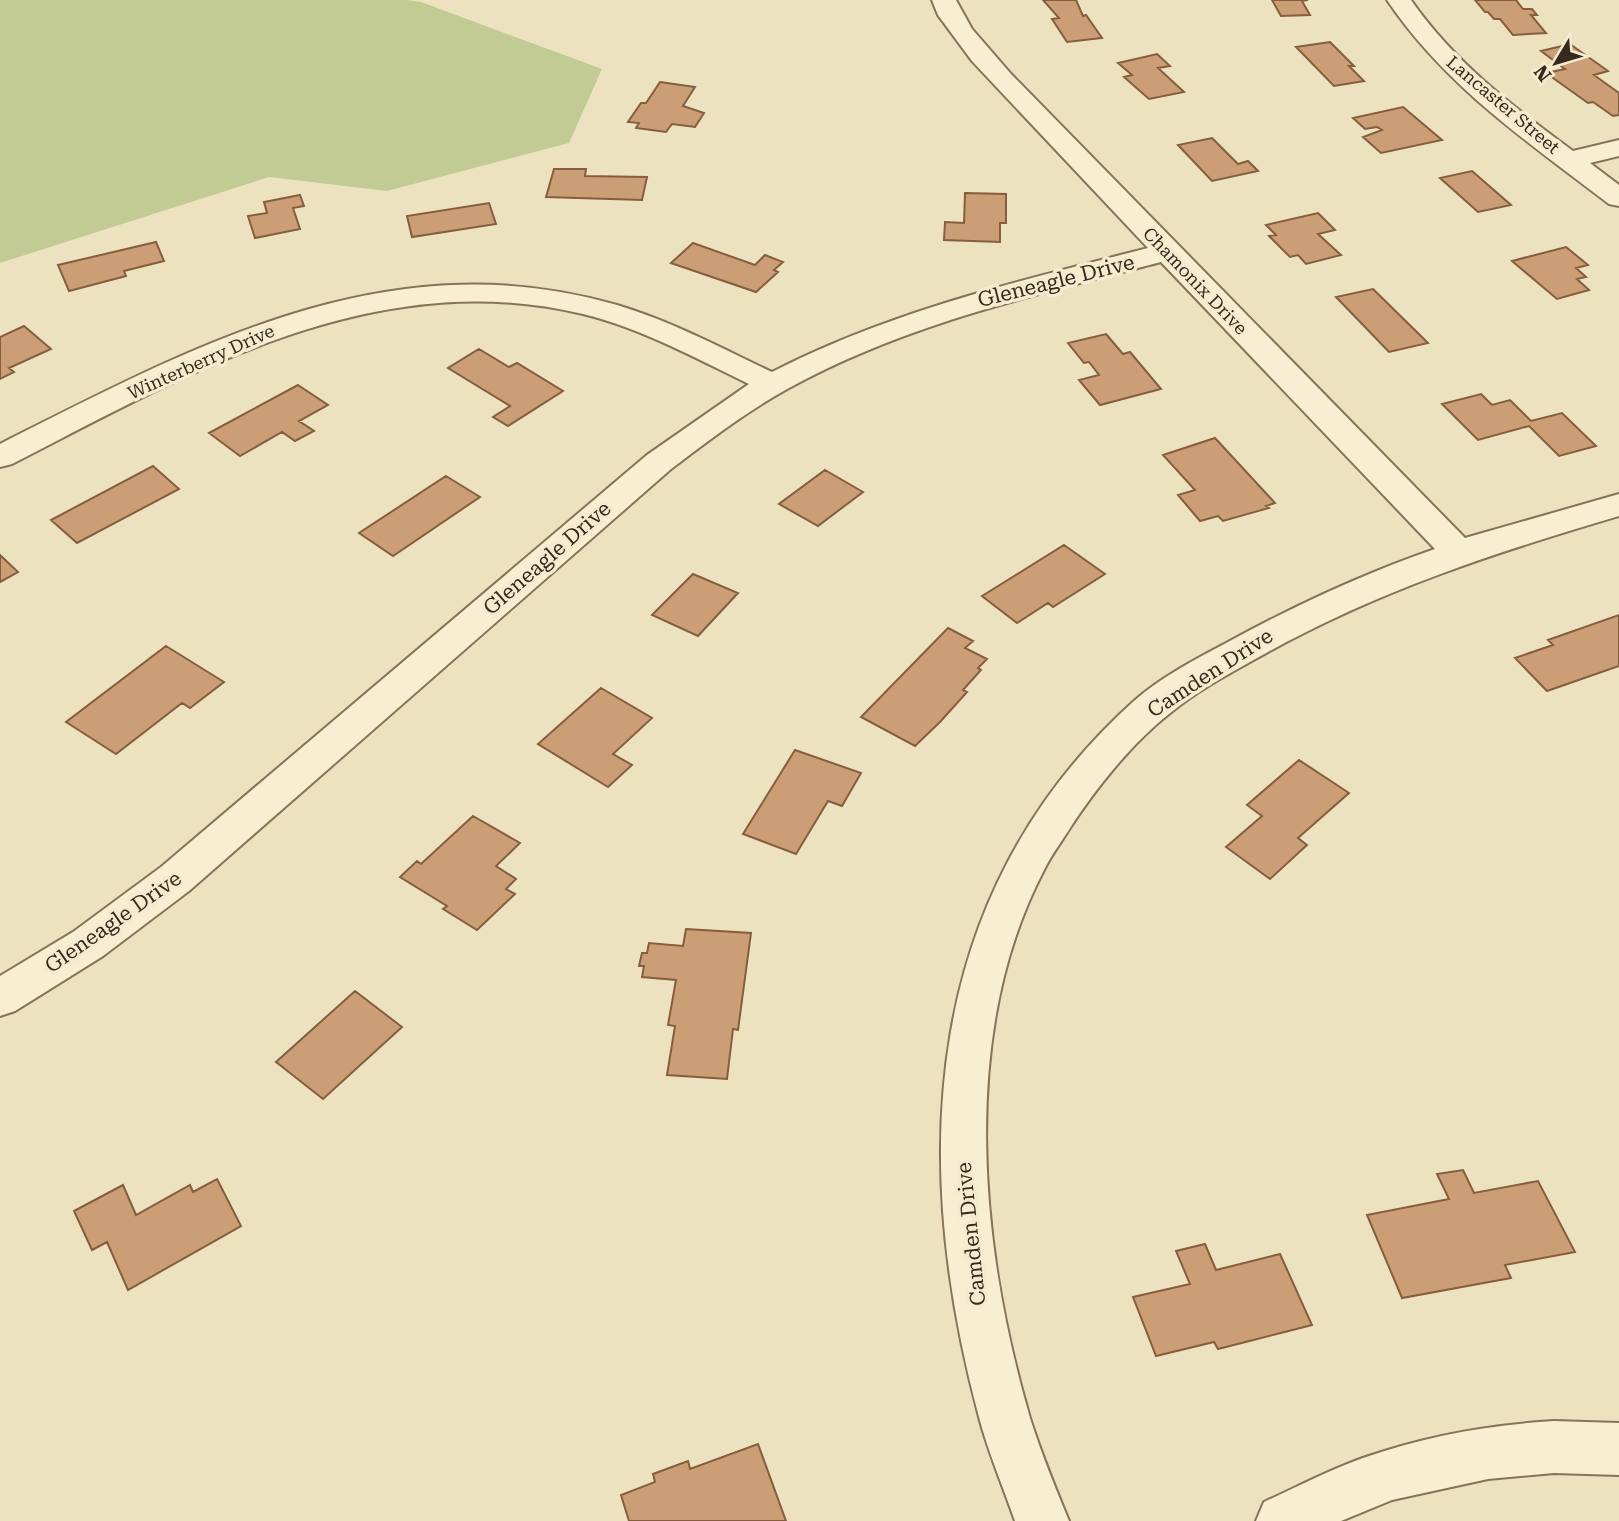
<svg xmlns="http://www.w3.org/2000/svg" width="1619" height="1521" viewBox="0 0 1619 1521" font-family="'Roboto Serif',serif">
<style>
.green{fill:#c2cb94}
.building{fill:#cc9e76;stroke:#855e3e;stroke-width:2}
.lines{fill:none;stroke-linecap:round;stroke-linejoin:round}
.minor-casing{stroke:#867358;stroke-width:4}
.minor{fill:#f8efd3;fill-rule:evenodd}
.labels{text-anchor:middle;stroke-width:7;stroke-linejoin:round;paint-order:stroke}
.far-street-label{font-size:18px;fill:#362a1c;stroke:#f5eccf}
.street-label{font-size:21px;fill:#362a1c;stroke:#f5eccf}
</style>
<rect width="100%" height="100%" fill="#ede2c0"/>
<!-- green -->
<path class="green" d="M0 0H407L421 2 602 69 569 143 387 191 269 177 0 263Z"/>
<!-- building -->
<path class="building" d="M1043 0H1076L1083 16 1086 15 1102 38 1067 42 1052 19 1059 18Z
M1272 0H1308L1302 1 1310 15 1281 16Z
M1475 0H1516L1523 9H1532L1537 15H1531L1546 33 1513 35 1500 19H1494L1488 12H1485Z
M1330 42 1354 66H1349L1364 81 1334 86 1296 47Z
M1570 44 1608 71 1594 75 1619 93V115L1613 116 1593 102 1588 103 1546 73 1565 69 1541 51Z
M1157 54 1170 66 1158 68 1184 92 1149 99 1124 77 1132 75 1118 63Z
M660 82 695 87 683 106 704 113 695 127 672 124 666 132 636 128 639 123 628 122 641 103H646Z
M1403 107 1442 140 1381 153 1363 137 1382 130 1377 127 1365 129 1353 118Z
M1212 138 1238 164 1248 161 1258 171 1212 181 1178 145Z
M554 169H586L585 176 647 177 642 200 546 197Z
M1472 171 1511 205 1478 212 1440 178Z
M965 193 1006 194V223H1000V242L944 240 945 222 964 223Z
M300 195 304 206 293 208 300 229 255 238 248 216 267 213 264 202Z
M489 203 496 224 412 237 407 216Z
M1318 213 1335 230 1318 234 1341 255 1306 264 1298 255 1290 257 1269 236 1276 235 1266 225Z
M156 242 164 261 124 271 126 276 69 291 58 265Z
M693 243 755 265 765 255 783 262 774 270 778 272 756 292 671 263Z
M1566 247 1588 265 1576 268 1586 277 1577 279 1589 290 1557 299 1512 261Z
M1373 289 1428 343 1389 352 1336 297Z
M24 326 51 349 9 368 14 372 0 379V337Z
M1106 334 1123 354 1130 352 1161 389 1100 405 1079 380 1099 375 1089 362 1084 363 1068 343Z
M479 349 509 367 517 363 563 391 508 426 493 417 510 406 448 368Z
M298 385 328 405 299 421 314 431 295 441 282 432 240 456 209 433Z
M1481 394 1492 405 1510 400 1531 421 1562 413 1596 446 1559 456 1529 426 1478 440 1442 404Z
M1215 438 1275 503 1266 506 1269 508 1223 521 1218 516 1200 521 1178 495 1195 490 1163 455Z
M153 466 179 489 77 543 51 520Z
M825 470 863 492 818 526 779 504Z
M446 476 480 497 393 556 359 533Z
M1064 545 1105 574 1053 607 1048 603 1017 623 982 596Z
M0 555 18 572 0 582Z
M693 574 738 593 698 636 652 615Z
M1619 615V666L1547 691 1515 658 1553 645 1548 640Z
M948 628 973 641 965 648 987 659 978 668 981 670 963 690 967 692 940 722 915 746 861 717Z
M166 646 224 682 190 708 182 703 116 754 66 722Z
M601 688 652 718 613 754 632 765 608 787 538 744Z
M795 750 861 773 842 806 828 801 796 854 743 834Z
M1299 760 1349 793 1298 838 1307 845 1270 879 1226 847 1262 816 1247 805Z
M473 816 520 843 496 866 516 879 506 889 515 894 477 930 443 909 447 906 400 877 417 861 421 864Z
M686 929 751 933 738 1030 733 1029 727 1079 667 1075 675 1026 668 1025 676 980 642 977 644 966H639L642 953H647L649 943 683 946Z
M355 991 402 1027 323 1099 276 1062Z
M1463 1170 1474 1193 1538 1181 1575 1252 1505 1265 1511 1278 1402 1298 1367 1215 1449 1199 1437 1174Z
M217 1179 241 1226 128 1290 107 1242 92 1250 74 1211 123 1185 136 1215 190 1185 193 1192Z
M1205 1244 1216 1270 1280 1254 1312 1325 1218 1349 1214 1342 1156 1356 1133 1297 1190 1284 1176 1251Z
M758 1444 786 1521H629L621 1495 655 1482 653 1474 688 1461 690 1469Z"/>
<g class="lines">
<!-- minor casing -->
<g class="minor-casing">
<path id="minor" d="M932 0H956L972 29 1011 74 1465 538 1619 494V516C1494 553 1383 589 1268 652 1234 671 1199 689 1169 714 1132 743 1096 788 1070 828 1062 841 1052 854 1045 868 958 1032 980 1247 1030 1418 1041 1453 1055 1487 1069 1521H1015C1003 1486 988 1452 979 1417 909 1156 922 892 1134 701 1161 677 1196 659 1228 642 1294 606 1363 574 1435 549L1161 262C1035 295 905 324 789 388 747 411 709 440 671 469L189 891 103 956 15 1011 0 1016V976L73 932 161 867 647 455 749 384C695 358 641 328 583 314 375 264 189 373 12 464L0 467V444C196 345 390 239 617 305 671 321 721 348 772 372 891 311 1019 281 1148 248L972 61 938 15Z
M1387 0H1411C1454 62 1513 107 1573 151L1619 140V156L1590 163 1619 185V206L1609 204C1527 141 1446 87 1387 0Z
M1554 1421 1619 1423V1475L1554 1473 1488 1479 1392 1500 1341 1521H1256L1264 1502C1297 1487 1329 1470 1363 1458 1425 1436 1488 1425 1554 1421Z"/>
</g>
<!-- minor -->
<use href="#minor" class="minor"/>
</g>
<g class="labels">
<!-- far-street labels -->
<g class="far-street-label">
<text transform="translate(1503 105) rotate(40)" y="6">Lancaster Street</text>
<text transform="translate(1195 281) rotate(46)" y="6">Chamonix Drive</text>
<text transform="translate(201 362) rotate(-24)" y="6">Winterberry Drive</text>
</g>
<!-- street labels -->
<g class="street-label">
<text transform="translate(1056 281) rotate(-14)" y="7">Gleneagle Drive</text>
<text transform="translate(547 558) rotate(-41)" y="7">Gleneagle Drive</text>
<text transform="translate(1210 673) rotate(-33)" y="7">Camden Drive</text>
<text transform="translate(113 922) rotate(-35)" y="7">Gleneagle Drive</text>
<text transform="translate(971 1234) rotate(-96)" y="7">Camden Drive</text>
</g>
</g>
<!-- north arrow -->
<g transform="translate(1556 63) rotate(232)" stroke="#f5eccf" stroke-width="5" paint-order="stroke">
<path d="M0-5L12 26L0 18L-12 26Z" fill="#362a1c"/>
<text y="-10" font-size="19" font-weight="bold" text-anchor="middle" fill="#362a1c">N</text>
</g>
</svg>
